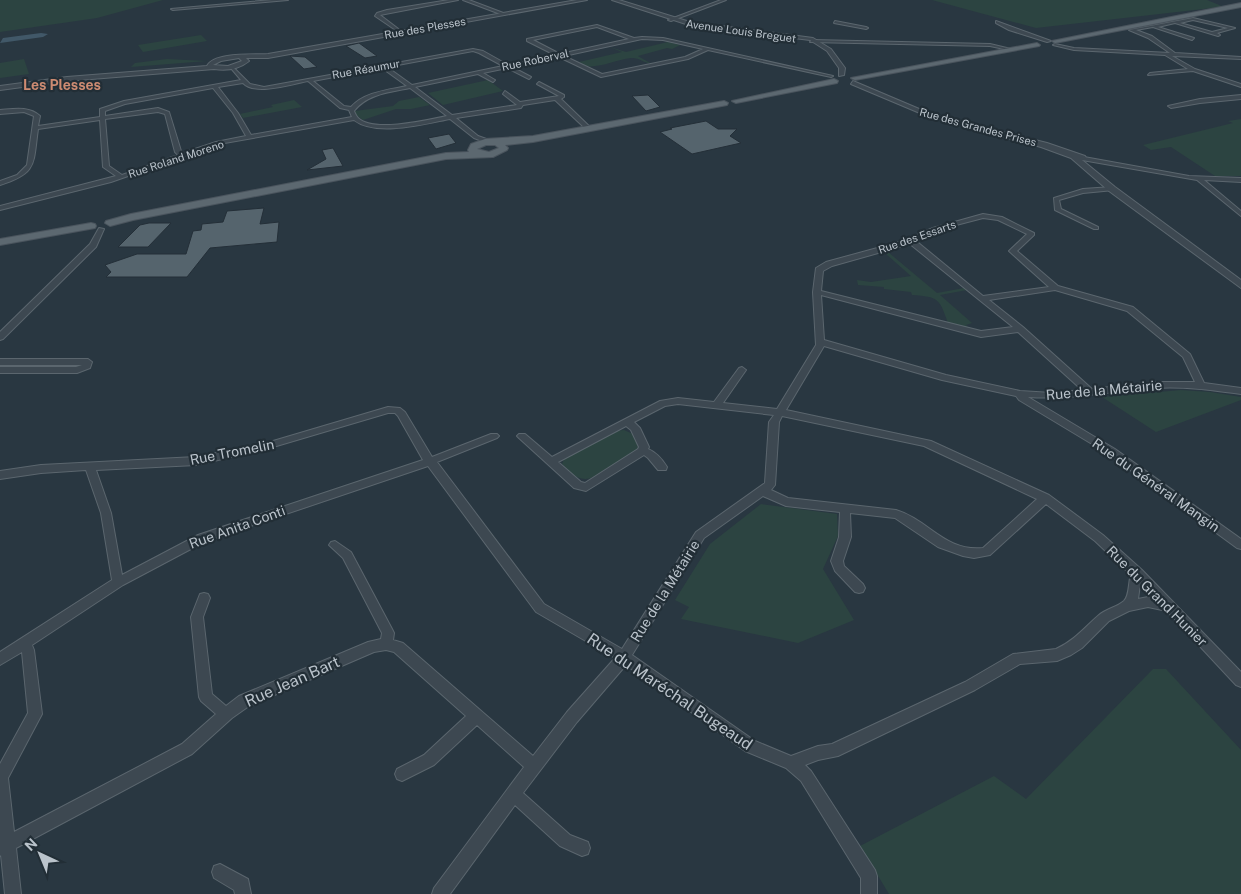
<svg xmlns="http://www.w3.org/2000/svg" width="1241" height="894" viewBox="0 0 1241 894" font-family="'Public Sans',sans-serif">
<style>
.green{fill:#2c4441}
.water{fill:#415868}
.building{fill:#55646d;stroke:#242f38}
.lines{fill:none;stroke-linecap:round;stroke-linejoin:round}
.minor-casing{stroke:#5b666e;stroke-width:2}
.tertiary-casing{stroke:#5b666e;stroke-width:2}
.primary-casing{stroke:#4a545d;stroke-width:2}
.minor{fill:#3d4851;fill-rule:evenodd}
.tertiary{fill:#3d4851;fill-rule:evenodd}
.primary{fill:#5c6870;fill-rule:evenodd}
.labels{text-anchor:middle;stroke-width:4.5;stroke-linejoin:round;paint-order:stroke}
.far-street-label{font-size:11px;fill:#bac3cb;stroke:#222e36}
.far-quarter-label{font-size:14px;font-weight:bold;fill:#cd8b72;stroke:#222e36}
.street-label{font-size:14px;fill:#bac3cb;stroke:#222e36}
.near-street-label{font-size:16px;fill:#bac3cb;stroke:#222e36}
</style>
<rect width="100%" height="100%" fill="#293741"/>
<!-- green -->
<path class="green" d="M0 0H163L97 18 0 32Z
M932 0H1207L1229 9 1221 7 1036 28Z
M201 35 207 41 143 52 138 45Z
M668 42 680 45 672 49 667 48 638 56 650 63C644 63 638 57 631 58 614 60 597 70 580 65L582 64 579 62 622 52 610 47 626 52Z
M24 59 29 74 0 78V63Z
M167 59 207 61 131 67 135 63Z
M488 80 503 91 443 105 428 93Z
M419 97 430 105 411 109H396L363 120 355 114V111L393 106 399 101Z
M294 100 302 107 243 118 240 114 273 107 271 105Z
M1241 119V176H1215L1171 147 1151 150 1143 145 1233 123 1228 121Z
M888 252 937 293 964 288 967 290 940 295 972 323 966 325 970 329 948 323C939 298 939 297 912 295L911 292 884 289V287L858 285 857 280 871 282 911 276 886 254Z
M1181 390 1210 392 1241 397V400L1156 432 1102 397Z
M624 430 633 434 638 446 637 450 594 477C580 483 571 474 562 464L565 457 615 431Z
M761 504 837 514 838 536 823 569 854 620 798 643 681 619 689 607 675 600 710 544Z
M1153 669H1166L1241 750V894H889L860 846 994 776 1026 799Z"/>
<!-- water -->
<path class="water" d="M41 33 48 34 43 37 0 43 3 38Z"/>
<!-- building -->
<path class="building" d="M359 43 377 56 365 58 346 46Z
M290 56 305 57 317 67 304 69Z
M648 95 660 107 646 111 632 96Z
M706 121 718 129H737L730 136 741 143 692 154 660 132 672 129 670 128Z
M449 134 456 143 436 149 428 138Z
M333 148 343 166 307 170 326 159 322 150Z
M264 208 260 224 279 222 277 242 210 248 187 277H106L111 272 105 265 137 254H186L193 231 201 230 202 224 223 222 227 211Z
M149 223H171L148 247H118L140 225Z"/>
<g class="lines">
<!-- minor casing -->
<g class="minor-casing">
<path id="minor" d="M272 0H288L173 10 171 9Z
M449 0H458L380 15 401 31 400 33 375 16 377 13 387 10Z
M463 0H469L506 14 503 15Z
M721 0H726L671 21 668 20Z
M1193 18 1235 28 1217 33 1220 35 1218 36 1175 23 1158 27 1194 38 1192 40 1153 27 1136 30 1152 36 1175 53 1241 57V59L1172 56 1195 69 1241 84V87L1193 71 1148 75 1150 73 1188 69 1165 55 1074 50 1053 45 1055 44 1074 48 1170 53 1148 38 1129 30ZM1193 20 1228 28 1212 32 1180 23Z
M835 21 866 27 868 28 866 29 834 23Z
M996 21 1051 41 1047 42 1009 30 996 23Z
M597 25 634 38 642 37 663 38 833 76 831 77 708 50 688 59 601 77 559 57 512 67 531 77 529 79 507 68 483 73 495 80 493 82 478 74 415 87 452 115 517 105 503 94 505 91 520 102 559 96 537 84 539 82 564 95V97L561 99 591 128V130H587L555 100 523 105 521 108 456 118 478 136 492 141V143L490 144 474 138 450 119C424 124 376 137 354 120L219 144 111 182 0 210V206L116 176 103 167 100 120 38 129C33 164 38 173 0 185V181L17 175 27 165 34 116 24 112 0 114V110C14 109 29 106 40 116L38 126 100 117V109L124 101 241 80 230 67 232 66 250 84 264 87 473 49 483 51 508 65 555 55 527 41V39ZM597 27 629 39 560 54 533 40ZM642 39 663 40 703 49 685 57 602 74 564 56ZM473 51 479 53 503 66 412 85 387 67ZM382 68 407 86C388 90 364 92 351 107L344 106 313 81ZM308 81 340 108 349 110 352 117 251 135 238 113 218 87 243 83C255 96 292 84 308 81ZM213 88 233 113 246 136 216 142 183 153 181 151 169 112 158 108 105 116V111L125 104ZM410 88 447 116C428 120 373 133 358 118 356 116 355 113 354 111 367 94 390 92 410 88ZM158 112 165 114 175 152 178 155 122 175 109 166 105 119Z
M812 40 990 44 1011 49 1009 50 990 46 810 42Z
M1241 95V99L1200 103 1171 108 1168 106 1200 99Z
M1084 157 1189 176 1241 178V182L1204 180 1241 211V216L1197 180 1082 160V158Z
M1112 187 1114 188V190L1083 193 1059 200 1061 209 1098 227V229H1094L1055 210 1054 198 1083 189Z
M983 214 1002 217 1034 233V235L1017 251 1058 286 1133 307 1190 354 1204 383 1241 388V394C1212 390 1183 386 1154 388 1112 391 1070 400 1028 397L1115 449 1241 539V549L1237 548 1107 453 1019 400 1016 396 942 380 824 346 786 410 931 441 1049 495 1103 535 1142 570 1241 672V687L1236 685 1167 611 1148 607 1129 611 1109 621 1082 648 1071 655 1057 661 1020 664 975 690 838 756 818 760 805 765 811 771 875 870 877 876V894H861V878L801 781 786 768 745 751 626 665 577 722 523 793 570 835 588 842 590 848 588 854 582 856 560 846 515 805 450 894H432L434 888 524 767 477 725 434 765 402 781 397 779 395 774 397 769 424 755 466 716 394 652 386 650 374 652 249 706 232 718 192 754 16 848 21 894H5L1 855 0 856V764L28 713 22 652 0 665V652L112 580 101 513 86 470 41 473 0 479V471L41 465 196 457 263 444 388 407 400 408 405 412 432 457 491 434H497L499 436 497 438 437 462 544 604 622 649 696 532 765 483 769 422 774 415 678 404 665 406 634 422 640 428 649 447 648 449C657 453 662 459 667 467L666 470H658L648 458 644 455 586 491 574 488 519 438 517 436 519 434H525L552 457 660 401 678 398 714 402 739 368 742 367 746 370 723 403 777 409 816 345 813 292 816 268 826 262 903 241 933 228ZM983 218 998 220 1027 234 1009 251 1049 287 983 296 916 241 937 230ZM910 244 1013 327 981 331 821 291 823 271 832 266ZM1055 290 1127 311 1183 357 1195 382H1155L1092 389 1023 327 989 300ZM821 295 981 337 1018 332 1082 390 1052 393 1020 391 946 375 824 340ZM388 413H395L398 416 423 460 198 535 122 575 111 513 96 470 196 465 263 450ZM782 416 924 446 1037 499 983 548C945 552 929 520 896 510L788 498 771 490 775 485 779 422ZM626 426 631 430 639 447 638 449 585 483 581 482 558 462ZM428 466 536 612 615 658 567 712 533 756 403 643 393 640 394 633 392 629 351 552 335 541 331 542 329 545 343 558 382 633 381 639 368 642 239 696 226 706 212 694 203 617 210 598 208 594 204 593 200 594 191 617 199 697 201 701 216 714 182 744 14 832 8 778 42 714 34 650 32 645 123 585 206 541ZM763 496 786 506 840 512 839 537 831 561 835 571 855 592 859 593 863 592 865 588 863 584 844 566 843 561 851 537 850 513 895 518 938 547 963 556 974 558 990 555 1046 504 1095 541 1131 575C1128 582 1130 595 1124 601 1117 607 1106 609 1099 615 1085 627 1074 641 1056 649L1013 654 965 682 832 744 818 746 791 756 755 741 632 655 704 538ZM1140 584 1154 598 1148 597 1138 599Z
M99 228 104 229 96 247 3 339 0 340V332L90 244Z
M0 359H88L92 362 90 368 77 373H0V367H76L82 365H0Z
M220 864 248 879 251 894H235L234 890 214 878 212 872 214 866Z"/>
</g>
<!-- tertiary casing -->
<g class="tertiary-casing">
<path id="tertiary" d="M577 0H587L268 58H246L249 61C239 69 226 71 214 69L67 81 0 90V86L67 77 207 66C214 52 253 55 268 54ZM239 58 242 61 228 66 213 65 221 61Z
M612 0H619L690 22 813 38 831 49 845 68 844 75 839 76V68L827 51 810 40 689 25Z
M853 81 931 114 1047 143 1085 156 1086 158 1082 160 1115 187 1241 280V288L1109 191 1071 158 1041 147 927 116 851 84Z"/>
</g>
<!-- primary casing -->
<g class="primary-casing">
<path id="primary" d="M1241 3V7L1055 43 1052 41Z
M1037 43 1040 45 1039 46 855 80 851 78Z
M834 79 838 81 837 83 736 103 732 101Z
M724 101 728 103 727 105 533 142 505 145 508 148 507 150 493 157 446 159 133 220 110 226 105 223 106 221 131 214 446 153 469 152 468 150 471 144 485 139 533 136ZM486 145H495L499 148 489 152 477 149Z
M91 223 95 224 96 226 95 228 0 245V239Z"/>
</g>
<!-- minor -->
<use href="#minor" class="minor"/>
<!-- tertiary -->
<use href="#tertiary" class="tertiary"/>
<!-- primary -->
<use href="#primary" class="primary"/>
</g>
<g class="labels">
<!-- far-street labels -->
<g class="far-street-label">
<text transform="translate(425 28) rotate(-10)" y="4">Rue des Plesses</text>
<text transform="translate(741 31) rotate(8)" y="4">Avenue Louis Breguet</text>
<text transform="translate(535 60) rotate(-12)" y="4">Rue Roberval</text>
<text transform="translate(366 69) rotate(-10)" y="4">Rue Réaumur</text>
<text transform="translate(978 127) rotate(15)" y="4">Rue des Grandes Prises</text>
<text transform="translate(176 159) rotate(-18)" y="4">Rue Roland Moreno</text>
<text transform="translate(917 237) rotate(-19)" y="4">Rue des Essarts</text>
</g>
<!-- far-quarter labels -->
<g class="far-quarter-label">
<text x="62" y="90">Les Plesses</text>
</g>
<!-- street labels -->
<g class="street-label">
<text transform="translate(1104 390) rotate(-5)" y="5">Rue de la Métairie</text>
<text transform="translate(232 452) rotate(-11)" y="5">Rue Tromelin</text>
<text transform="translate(1156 485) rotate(35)" y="5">Rue du Général Mangin</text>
<text transform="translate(237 527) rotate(-20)" y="5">Rue Anita Conti</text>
<text transform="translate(665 591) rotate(-58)" y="5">Rue de la Métairie</text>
<text transform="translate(1157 596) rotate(45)" y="5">Rue du Grand Hunier</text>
</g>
<!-- near-street labels -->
<g class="near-street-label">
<text transform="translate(292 681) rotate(-24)" y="6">Rue Jean Bart</text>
<text transform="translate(670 691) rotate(34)" y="6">Rue du Maréchal Bugeaud</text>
</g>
</g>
<!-- north arrow -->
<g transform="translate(40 854) rotate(316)" stroke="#222e36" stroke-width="4" paint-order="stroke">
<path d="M0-4L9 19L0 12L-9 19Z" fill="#bac3cb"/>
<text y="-8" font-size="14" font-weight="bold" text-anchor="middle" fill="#bac3cb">N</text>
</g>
</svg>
